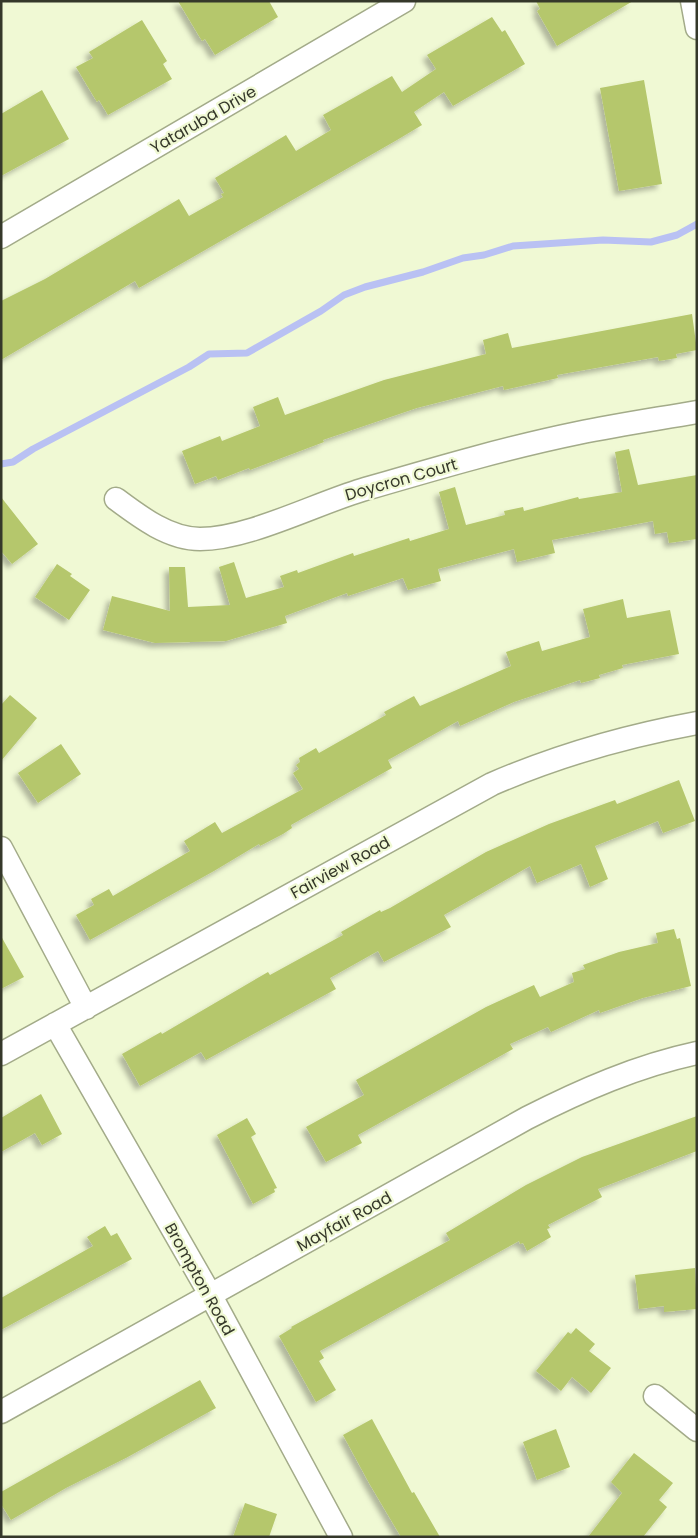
<svg xmlns="http://www.w3.org/2000/svg" width="698" height="1538" viewBox="0 0 698 1538" font-family="Poppins,sans-serif">
<style>
.lines{fill:none;stroke-linecap:round;stroke-linejoin:round}
.stream{stroke:#b9c1f3;stroke-width:7}
.building{fill:#b5c76c;filter:url(#shadow)}
.street-casing{stroke:#a3ab89;stroke-width:25}
.street{stroke:#fff;stroke-width:22}
.labels{text-anchor:middle;stroke-width:4.5;stroke-linejoin:round;paint-order:stroke}
.street-label{font-size:16px;fill:#35382a;stroke:#f0f9d4}
</style>
<defs>
<filter id="shadow"><feDropShadow dx="-4.5" dy="4.5" stdDeviation="2.5" flood-color="#0004"/></filter>
</defs>
<rect width="100%" height="100%" fill="#f0f9d4"/>
<g class="lines">
<!-- stream -->
<path class="stream" d="M1 464 13 462 33 449 189 367 209 354 247 353 321 311 344 295 365 287 423 272 463 258 484 255 513 246 603 240 651 242 677 235 697 224"/>
</g>
<!-- building -->
<path class="building" d="M178 1H269L278 17 215 55 205 39 202 41Z
M536 1H633L557 46 537 11 540 9Z
M492 17 502 32 505 30 525 64 453 106 444 92 414 112 422 125 397 140 139 288 135 281 1 360V301L45 279 179 199 189 216 223 197 221 194 224 193 215 178 286 135 296 151 331 130 323 115 392 76 402 92 436 69 427 55Z
M142 20 167 61 163 64 172 79 108 115 99 100 97 102 76 67 93 58 89 52Z
M644 80 662 184 619 191 600 88Z
M42 90 69 139 1 176V114Z
M692 314 697 350 676 354 677 358 659 361 658 357 557 375 558 378 504 390 503 386 417 408 323 440 324 442 250 470 249 468 218 480 216 476 195 484 182 451 220 436 222 441 260 426 253 407 278 397 285 415 384 380 486 354 483 340 508 333 512 348Z
M629 449 638 485 697 475V539L669 543 667 532 655 534 653 521 552 540 555 553 517 562 514 549 438 569 441 581 408 590 403 578 348 596 347 593 285 616 287 623 226 641 155 643 103 630 112 596 170 611 169 567H185L188 607 230 605 219 567 234 562 246 598 284 587 280 576 297 570 298 573 353 553 354 556 409 538 410 541 449 529 439 492 455 487 466 525 505 515 504 511 523 507 524 511 578 497 579 499 622 492 615 452Z
M1 497 38 544 12 564 1 551Z
M57 564 72 574 70 576 90 590 69 620 35 597Z
M623 599 627 618 670 610 679 654 622 665 623 668 599 675 600 678 581 683 580 680 514 702 460 726 458 721 388 760 392 768 291 825 292 828 283 834 260 846 259 844 214 871 90 940 76 915 94 905 91 899 109 889 113 896 190 851 184 841 215 822 222 833 303 789 293 773 299 769 296 765 300 762 299 758 316 748 319 753 386 715 384 712 414 696 420 706 511 666 506 652 539 641 542 651 590 637 583 609Z
M10 695 37 718 1 761V705Z
M61 744 81 774 38 803 18 773Z
M679 780 695 821 663 833 658 821 595 846 608 879 590 887 581 864 537 883 530 866 444 915 451 927 384 962 378 951 330 978 336 989 206 1060 201 1052 140 1086 122 1054 161 1032 162 1034 268 972 270 975 343 935 341 932 380 910 381 912 390 908 486 852 549 824 615 800 617 804Z
M674 929 677 939 680 938 691 986 643 998 600 1013 599 1010 551 1032 548 1027 510 1044 513 1049 358 1135 362 1143 326 1162 306 1127 364 1095 356 1080 486 1007 534 985 540 997 574 982 572 973 585 969 583 965 619 952 658 943 656 933Z
M1 936 24 977 1 989Z
M41 1094 62 1134 42 1145 35 1133 1 1152V1118Z
M697 1116V1151L598 1189 602 1197 548 1225 550 1228 547 1229 551 1237 527 1251 523 1243 520 1244 519 1241 320 1351 324 1358 319 1361 336 1390 316 1402 279 1336 292 1328 291 1327 450 1240 446 1233 526 1185 582 1157Z
M247 1118 256 1134 251 1137 277 1188 274 1189 275 1192 253 1204 217 1135Z
M105 1226 111 1236 117 1233 132 1259 1 1330V1298L93 1246 87 1237Z
M695 1268 697 1309 664 1312V1306L639 1309 635 1275Z
M576 1328 595 1344 589 1351 611 1368 591 1393 572 1377 561 1391 536 1371 568 1332 571 1334Z
M200 1380 216 1408 126 1458 66 1488 11 1520 1 1504V1492Z
M372 1419 412 1493 414 1492 440 1537H401L369 1483 343 1435Z
M556 1429 570 1467 537 1480 523 1442Z
M634 1453 673 1483 659 1500 667 1507 643 1537H588L622 1493 611 1482Z
M245 1503 277 1514 269 1537H233Z"/>
<g class="lines">
<!-- street casing -->
<g class="street-casing">
<path id="street" d="M692 1 697 28
M1 237 404 1
M116 499C140 517 169 539 200 539 248 539 315 504 362 490 434 469 505 448 578 433 617 425 657 419 697 412
M1 848 86 1008
M55 1024 211 1296 341 1537
M1 1054 492 784C559 755 626 736 697 723
M655 1396 697 1430
M1 1412 527 1118C582 1090 637 1066 697 1053"/>
</g>
<!-- street -->
<use href="#street" class="street"/>
</g>
<g class="labels">
<!-- street labels -->
<g class="street-label">
<text transform="translate(203 119) rotate(-30)" y="6">Yataruba Drive</text>
<text transform="translate(401 479) rotate(-16)" y="6">Doycron Court</text>
<text transform="translate(340 867) rotate(-29)" y="6">Fairview Road</text>
<text transform="translate(344 1221) rotate(-29)" y="6">Mayfair Road</text>
<text transform="translate(200 1279) rotate(61)" y="6">Brompton Road</text>
</g>
</g>
<!-- border -->
<rect width="698" height="1538" fill="none" stroke="#35382a" stroke-width="5"/>
</svg>
